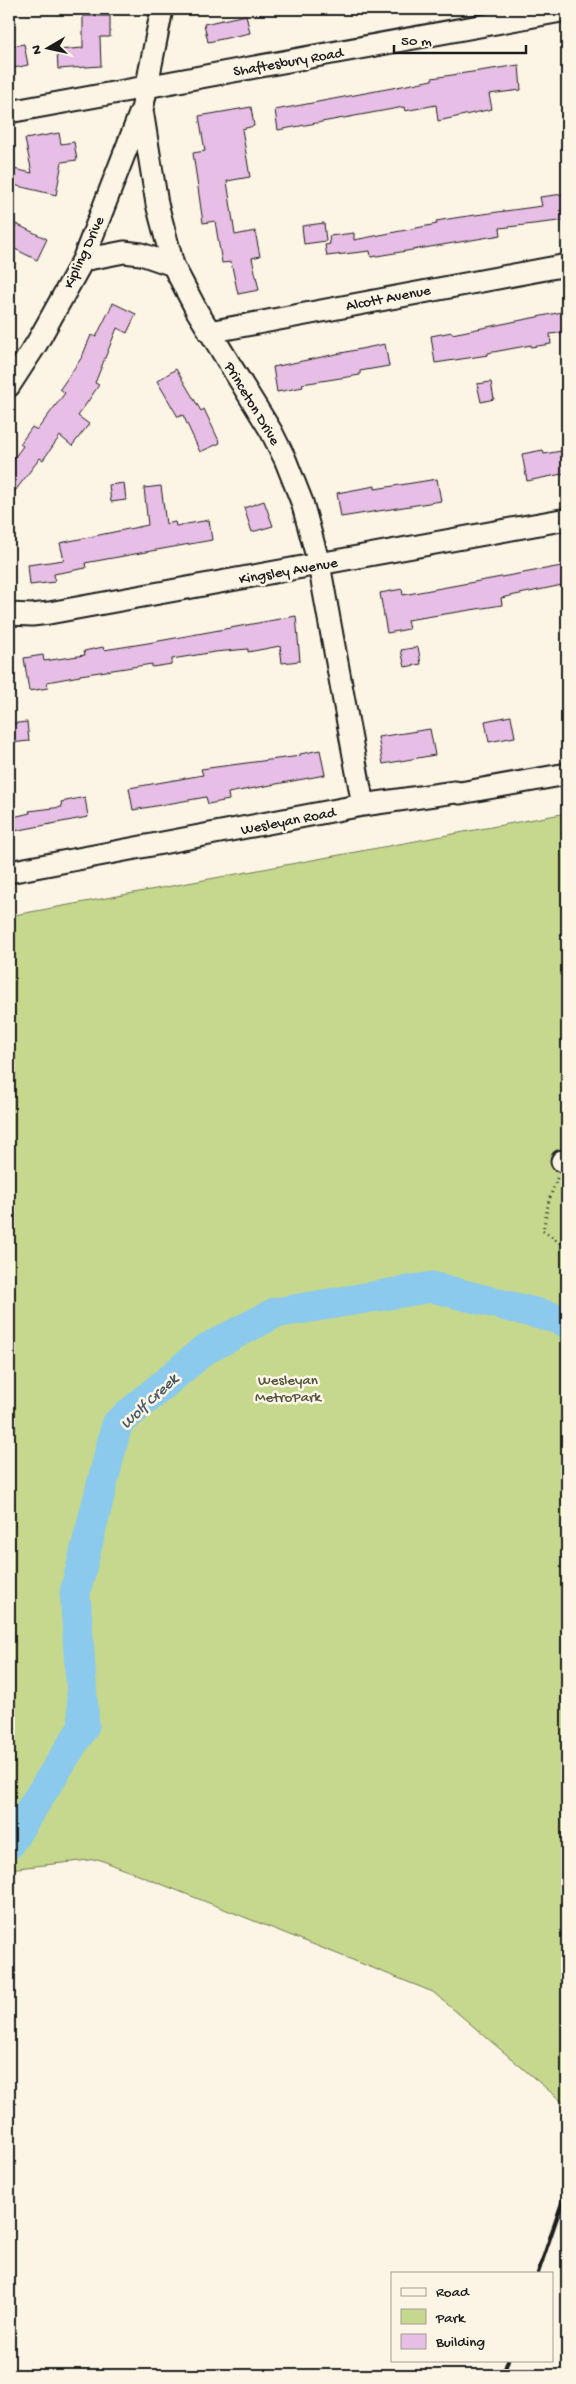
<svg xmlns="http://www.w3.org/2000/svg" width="576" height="2384" viewBox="0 0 576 2384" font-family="'Gochi Hand',sans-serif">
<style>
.green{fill:#c6d88d;stroke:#717a54}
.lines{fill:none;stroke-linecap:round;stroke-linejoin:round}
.river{stroke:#8bcaec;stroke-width:31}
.building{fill:#e7bee5;stroke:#1c1c1c}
.street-casing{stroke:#1c1c1c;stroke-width:25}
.path{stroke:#1c1c1c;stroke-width:3;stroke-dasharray:1 4;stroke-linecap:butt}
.street{stroke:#fcf5e5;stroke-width:21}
.rail{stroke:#1c1c1c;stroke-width:4}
.labels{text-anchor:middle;stroke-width:5;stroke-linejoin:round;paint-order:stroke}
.street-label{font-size:15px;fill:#1c1c1c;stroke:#fcf5e5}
.park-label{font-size:15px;fill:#4f543e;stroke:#fcf5e5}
.water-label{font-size:16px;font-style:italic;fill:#435965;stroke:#fcf5e5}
</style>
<rect width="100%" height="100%" fill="#fcf5e5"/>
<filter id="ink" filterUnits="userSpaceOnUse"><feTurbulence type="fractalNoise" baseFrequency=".02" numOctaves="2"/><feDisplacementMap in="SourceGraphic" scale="10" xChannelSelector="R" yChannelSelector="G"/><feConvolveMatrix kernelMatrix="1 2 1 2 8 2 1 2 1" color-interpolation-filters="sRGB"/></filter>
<g filter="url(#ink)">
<!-- green -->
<path class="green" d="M567 813V2106L433 1992 98 1859 9 1869V916Z"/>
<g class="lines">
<!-- river -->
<path class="river" d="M9 1844 84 1726 75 1593 117 1424 204 1350 275 1313 432 1287 559 1319 567 1323"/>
</g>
<!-- building -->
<path class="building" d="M246 15 250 33 208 42 204 24Z
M83 16H110V37H100L101 66 58 69 57 50 83 48Z
M24 44 28 65 9 69V47Z
M519 65 521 90 489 94 492 109 438 121 436 105 405 111 404 107 278 130 275 110 392 88 432 80V78Z
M251 107 254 126 242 129 250 177 227 181 235 235 255 231 260 256 252 258 259 290 238 294 231 262 222 263 215 221 203 223 193 153 205 151 199 116Z
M59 133 61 144 74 142 77 160 62 162 56 195 9 184V168L32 173 25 139Z
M563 194 567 220 500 228 501 235 371 257 370 251 327 256 325 245 330 244 329 236 354 233V240L437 224 436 221 461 217 542 206 540 197Z
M324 223 326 241 304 244 302 226Z
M16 224 47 239 37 260 9 246V241Z
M113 303 136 314 127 333 117 328 95 383 99 385 78 416 89 424 72 446 60 436 43 460 40 458 9 499V465L23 446 20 444 32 427 37 430 65 393 60 389 82 357 91 335 96 337Z
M567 311V332L550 334 551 344 531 347V345L488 353V355L435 363 431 336 452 332V334Z
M385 344 389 366 360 371V375L302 384 303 387 277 392 273 367Z
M176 369 201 411 204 409 220 443 200 452 183 415 178 417 157 381Z
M491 382 494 399 481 402 477 384Z
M543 450 544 454 567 450V473L527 481 522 454Z
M437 479 441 501 341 517 337 493 375 486V489Z
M124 483 126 500 111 502 109 485Z
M161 486 166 524 175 522 176 526 209 520 212 540 85 563 86 568 54 574 55 582 30 585 28 565 64 560 60 543 148 525 144 488Z
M264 501 273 526 252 532 244 508Z
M567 565V584L501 598 502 605 407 620 409 629 387 633 380 593 402 589 403 595Z
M296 616 300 661 282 663 280 646 248 652V649L215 652 172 659V664L152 667V664L80 675V676L47 682 48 688 29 691 24 658 43 655 44 661 85 655 84 651 103 647 104 650 148 643Z
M418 647 421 664 405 667 401 650Z
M511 716 515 737 489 742 485 721Z
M27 722 29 741 11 743 9 724Z
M430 729 435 755 383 764 378 737Z
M320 750 325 775 228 793 229 800 208 804 206 797 133 810 129 788 203 775 201 769 300 756V754Z
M85 797 88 817 9 832V818L30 813 29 811 62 807 61 802Z"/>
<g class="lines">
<!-- street casing -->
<g class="street-casing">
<path id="street" d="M162 9 142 110 157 204 173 265 197 311 271 431 285 459 302 502 319 564 363 805
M9 112 567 10
M83 260 124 252 141 254 173 265
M209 332 567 265
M9 386 37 343 83 260 141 111
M9 614 32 615 49 613 567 519
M9 872 363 805 455 792 460 793 567 774
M562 1161 567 1162"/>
</g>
<!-- path -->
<path class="path" d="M557 1178 549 1200 543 1231 567 1247"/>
<!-- street -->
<use href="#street" class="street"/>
<!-- rail -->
<path class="rail" d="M538 2273 567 2188
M503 2375 508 2360"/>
</g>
</g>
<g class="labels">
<!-- street labels -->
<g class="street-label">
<text transform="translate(288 61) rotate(-10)" y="5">Shaftesbury Road</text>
<text transform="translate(83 252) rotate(-65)" y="5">Kipling Drive</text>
<text transform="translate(388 297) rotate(-11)" y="5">Alcott Avenue</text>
<text transform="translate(253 403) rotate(59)" y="5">Princeton Drive</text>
<text transform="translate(288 570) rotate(-10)" y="5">Kingsley Avenue</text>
<text transform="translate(288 820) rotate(-11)" y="5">Wesleyan Road</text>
</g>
<!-- park labels -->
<g class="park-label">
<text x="288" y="1384">Wesleyan<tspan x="288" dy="17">MetroPark</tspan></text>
</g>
<!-- water labels -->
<g class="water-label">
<text transform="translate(148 1400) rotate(-43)" y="6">Wolf Creek</text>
</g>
</g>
<!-- margin -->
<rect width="576" height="2384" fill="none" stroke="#fcf5e5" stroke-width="30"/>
<rect x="15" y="15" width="546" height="2354" fill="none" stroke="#1c1c1c" stroke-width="2" filter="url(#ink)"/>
<!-- legend -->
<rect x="391" y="2272" width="162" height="90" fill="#fcf5e5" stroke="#a29e95"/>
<rect x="401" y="2288" width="25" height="8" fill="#fcf5e5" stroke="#a29e95"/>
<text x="436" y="2296" font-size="15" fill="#1c1c1c">Road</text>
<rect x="401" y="2309" width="25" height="15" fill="#c6d88d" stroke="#a29e95"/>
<text x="436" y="2322" font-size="15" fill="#1c1c1c">Park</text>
<rect x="401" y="2334" width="25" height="15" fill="#e7bee5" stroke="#a29e95"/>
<text x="436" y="2346" font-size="15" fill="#1c1c1c">Building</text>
<!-- north arrow -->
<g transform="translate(48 48) rotate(261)" stroke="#fcf5e5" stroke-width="4" paint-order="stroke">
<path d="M0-4L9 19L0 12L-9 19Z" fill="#1c1c1c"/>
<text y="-8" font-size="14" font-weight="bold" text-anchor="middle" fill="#1c1c1c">N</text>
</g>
<!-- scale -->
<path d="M394 45v8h132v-8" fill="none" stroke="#1c1c1c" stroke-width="2.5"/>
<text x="401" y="45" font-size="15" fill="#1c1c1c" stroke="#fcf5e5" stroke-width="4" paint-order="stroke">50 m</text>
</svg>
